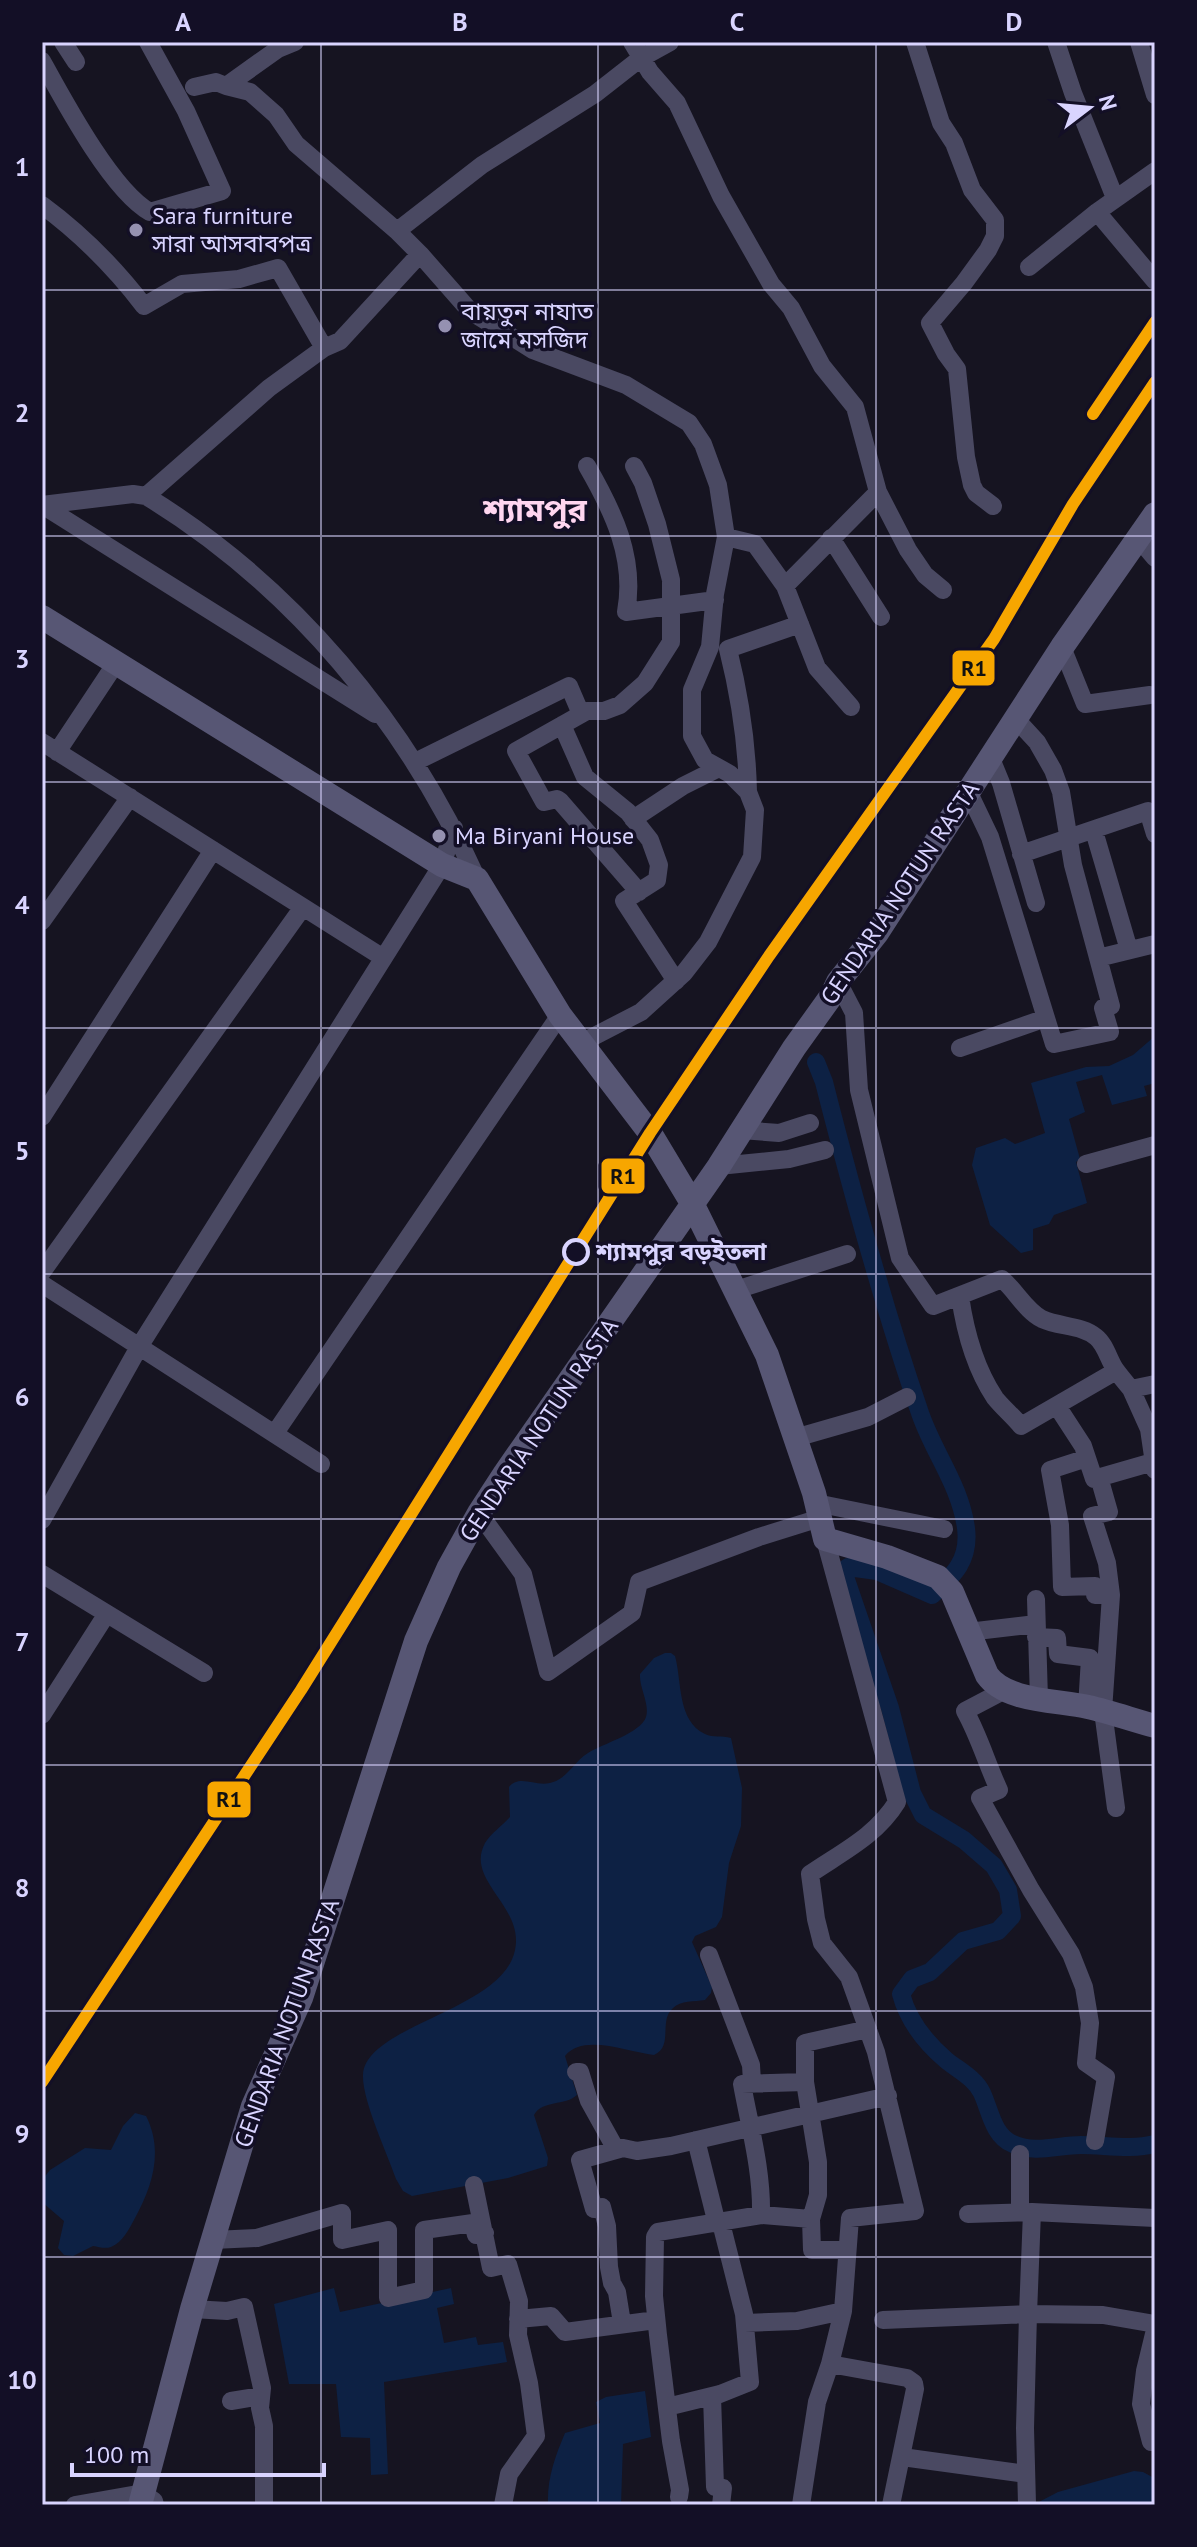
<svg xmlns="http://www.w3.org/2000/svg" width="1197" height="2547" viewBox="0 0 1197 2547" font-family="'PT Sans','Noto Sans Bengali',sans-serif">
<style>
.water{fill:#0d2144}
.lines{fill:none;stroke-linecap:round;stroke-linejoin:round}
.canal{stroke:#0d2144;stroke-width:18}
.minor{stroke:#4a4962;stroke-width:18}
.secondary{stroke:#575674;stroke-width:24}
.rail-1-casing{stroke:#130f26;stroke-width:18}
.rail-1{stroke:#f7a600;stroke-width:12}
.grid{fill:none;stroke:#d9d4ff;stroke-width:2;stroke-opacity:0.55}
.poi-dot{fill:#9591b1;stroke:#130f26;stroke-width:3}
.stop-dot{fill:#130f26;stroke:#d9d4ff;stroke-width:4}
.labels{text-anchor:middle;stroke-width:7;stroke-linejoin:round;paint-order:stroke}
.poi-label{font-size:24px;fill:#d9d4ff;stroke:#130f26;text-anchor:start}
.street-label{font-size:24px;fill:#d9d4ff;stroke:#130f26}
.stop-label{font-size:24px;font-weight:bold;fill:#d9d4ff;stroke:#130f26;text-anchor:start}
.district-label{font-size:32px;font-weight:bold;fill:#ffd6f0;stroke:#130f26}
.line-badge{stroke:#130f26;stroke-width:3}
.pale-badge-label{font-size:22px;text-anchor:middle;font-weight:bold;fill:#111}
.neatline{fill:none;stroke:#d9d4ff;stroke-width:3}
.grid-label{font-size:26px;text-anchor:middle;font-weight:bold;fill:#d9d4ff}
</style>
<rect width="100%" height="100%" fill="#161421"/>
<!-- water -->
<path class="water" d="M1155 1036V1083L1144 1086 1147 1096 1112 1105 1102 1075 1076 1082 1085 1112 1069 1119 1080 1159 1076 1162 1087 1203 1054 1215 1049 1224 1033 1229V1250L1021 1253 990 1225 972 1165 976 1148 1005 1138 1015 1144 1045 1133 1031 1083 1086 1067 1109 1066 1133 1055Z
M665 1653H671L675 1656C682 1681 677 1721 705 1734 713 1738 722 1735 731 1738L742 1788 741 1826 729 1863 722 1917 716 1927 695 1936 692 1942 712 1987 711 1993 705 2000C694 2002 681 2000 673 2008 658 2021 674 2046 654 2055 628 2052 583 2033 565 2056L577 2095C565 2106 542 2100 534 2115L548 2158 547 2166 508 2178 412 2196 403 2191 396 2179C387 2153 362 2100 363 2075 365 2026 497 2011 514 1954 528 1907 464 1882 485 1843 491 1833 502 1826 510 1817L509 1787C520 1774 535 1787 550 1783 568 1779 573 1762 588 1753 602 1744 641 1733 646 1717 650 1704 639 1688 640 1674L654 1658Z
M135 2113 146 2116C164 2151 152 2187 135 2218 129 2229 123 2242 111 2247 105 2249 99 2247 93 2246L73 2256 64 2255 58 2248 64 2221 42 2202V2180L50 2170 85 2148 111 2150 123 2126Z
M334 2288 340 2312 451 2288 454 2304 437 2308 444 2343 476 2337 478 2345 503 2342 507 2362 384 2382 388 2474 371 2475 370 2438 341 2437 336 2384H289L274 2304Z
M645 2391 651 2437 623 2444 621 2505H548C547 2478 555 2457 565 2433L600 2423 596 2402 606 2397Z
M1134 2471 1143 2472 1154 2478 1155 2505H1033L1058 2492Z"/>
<g class="lines">
<!-- canal -->
<path class="canal" d="M816 1062 824 1082C852 1192 882 1302 919 1410 932 1451 960 1484 966 1528 970 1560 954 1575 932 1595L877 1571 848 1567 843 1571 890 1708 912 1793 923 1815 964 1840 994 1866 1008 1890 1012 1916 998 1931 963 1941 930 1972 912 1979 901 1994C908 2020 925 2042 946 2060 958 2070 975 2078 982 2093 990 2110 993 2136 1013 2144 1036 2154 1058 2145 1081 2145 1105 2145 1131 2150 1155 2144"/>
<!-- minor -->
<path class="minor" d="M63 42 76 62
M632 42 650 72 677 103 721 196 771 284 791 308 822 366 855 407 878 492 908 550 925 575 943 590
M915 42 941 123 954 143 972 190 995 220V236L988 250 964 283 930 323 946 354 957 369 966 457 972 485 976 493 993 506
M1056 42 1073 93 1115 198
M1139 42 1155 95
M42 61C64 101 112 191 150 212L222 191 186 111 148 42
M226 86 250 92 276 115 296 144 397 231 420 254 470 311 533 350 626 385 689 423 703 444 718 485 726 537 715 594 710 647 692 690V736L705 760 730 774 748 792 755 810 752 857 708 942 684 973 641 1012 581 1043
M194 87 216 82 226 86 278 49 295 42
M42 205C80 233 115 268 144 306L182 284 239 279 278 268 324 348 269 388 146 496
M1097 212 1155 281
M397 231 482 165 595 94 641 58 670 42
M1029 267 1097 212 1155 171
M324 348 340 341 420 254
M587 466C613 511 636 558 626 612L715 600
M634 466 643 483 657 524 671 580V642L645 683 620 705 604 711H587L516 751 544 802 557 799 560 801 639 892
M42 505 133 494 146 496C292 585 407 723 477 879
M42 505 375 714
M726 537 755 544 785 586 817 668 851 707
M831 538 881 617
M1139 539 1155 558
M785 586 878 492
M1062 647 1085 704 1150 695
M562 725 585 777 628 812 650 840 659 865 657 880 624 901 676 981
M42 742 382 957
M57 752 116 663
M990 756 1001 783 1036 903
M415 762 569 686 581 714
M968 791 990 837 1054 1044 1110 1032 1103 1008 1111 1006 1073 865 1061 792 1053 770 1037 742 1015 718
M748 792C747 742 740 697 728 649L800 624
M633 819 683 786 719 768
M1094 831 1129 950
M1021 854 1148 811 1155 834
M42 921 130 797
M1098 958 1155 944
M838 982 854 1013 859 1090 900 1258 933 1306 1002 1279C1016 1291 1026 1311 1042 1319 1059 1327 1082 1325 1096 1337 1105 1344 1109 1360 1115 1369 1120 1376 1126 1383 1131 1389
M960 1048 1046 1018
M42 1117 213 850
M741 1130 779 1133 810 1123
M1086 1164 1155 1145
M719 1166 789 1159 825 1150
M42 1272 303 907
M42 1284 321 1464
M736 1290 847 1254
M960 1296C965 1331 975 1368 995 1398 1003 1408 1013 1416 1021 1426L1116 1371
M1155 1384 1131 1389 1149 1429 1155 1470
M1057 1406 1083 1446 1094 1479 1153 1462
M275 1433 560 1015
M795 1438 868 1417 907 1397
M1087 1458 1050 1470 1060 1525 1062 1587 1095 1586V1595H1111
M1099 1477 1109 1512 1092 1516 1107 1563 1111 1595 1103 1711 1116 1808
M816 1503 944 1529
M479 1513 523 1574 548 1672 632 1613 639 1582 759 1537 820 1518
M42 1520 139 1347 442 865 454 828
M825 1539 897 1802C876 1836 842 1852 810 1874L816 1919 822 1943 849 1977 876 2052 915 2211 850 2218 843 2311
M42 1574 204 1673
M1036 1599 1039 1699
M968 1632 1036 1624
M1036 1637 1057 1638 1058 1654 1090 1658 1087 1707
M1005 1690 965 1711C979 1736 987 1764 999 1790L980 1798 1031 1890 1071 1954 1084 1987 1090 2023 1086 2063 1106 2077 1095 2141
M42 1715 106 1615
M709 1955 751 2065 752 2082
M576 2072H580L589 2101 614 2146 637 2151 671 2146 888 2096
M696 2140 717 2224
M474 2185 491 2268 508 2264 519 2301 518 2335 529 2383 536 2436 509 2474 503 2505
M1020 2212V2154
M1032 2212 1028 2314 1103 2315 1155 2324
M968 2214 1032 2212 1155 2218
M761 2215C762 2170 750 2128 742 2084L805 2082
M811 2219 818 2195V2162L805 2082V2043L868 2029
M213 2240 257 2238 342 2213V2240L388 2230V2298L424 2290V2230L473 2223 476 2235 485 2233
M192 2309 227 2311 244 2307 262 2388 260 2408 264 2426V2505
M518 2319 551 2316 565 2332 656 2320
M883 2320 1028 2314 1025 2428 1027 2504
M622 2323 617 2292 612 2283 609 2267 607 2226 602 2207 594 2209 580 2160 623 2148
M745 2323 797 2321 843 2311 830 2364 817 2402 801 2505
M1155 2330 1145 2371 1141 2404 1151 2442 1155 2441
M830 2364 907 2378 914 2383 915 2389 891 2505
M712 2396 715 2487 723 2488 721 2505
M231 2401 261 2396
M667 2407 720 2394 750 2382 744 2314 721 2223
M902 2457 1026 2474
M679 2497 680 2490 671 2441 658 2335 654 2296 655 2237 658 2232 761 2215 811 2219 812 2250H847
M75 2505 143 2493 154 2501 155 2505"/>
<!-- secondary -->
<path class="secondary" d="M42 617 442 865 477 879 560 1015 650 1133 692 1203 767 1355 814 1493 825 1539 887 1557 938 1577 952 1592 987 1675C1006 1702 1058 1700 1088 1707 1110 1712 1133 1720 1155 1726
M140 2505 192 2309 253 2106 301 1998 416 1641 449 1567 479 1513 505 1473 719 1166 794 1048 832 995 838 982 877 933 1062 647 1155 514"/>
<!-- rail-1 casing -->
<g class="rail-1-casing">
<path id="rail-1" d="M1093 414 1155 322
M42 2082 301 1690 650 1133 769 956 994 639 1073 504 1155 382"/>
</g>
<!-- rail-1 -->
<use href="#rail-1" class="rail-1"/>
</g>
<!-- grid -->
<path class="grid" d="M321 42V2505M598 42V2505M876 42V2505M42 290H1155M42 536H1155M42 782H1155M42 1028H1155M42 1274H1155M42 1519H1155M42 1765H1155M42 2011H1155M42 2257H1155"/>
<!-- markers -->
<g class="poi-dot">
<circle cx="136" cy="230" r="8"/>
<circle cx="445" cy="326" r="8"/>
<circle cx="439" cy="836" r="8"/>
</g>
<circle class="stop-dot" cx="576" cy="1252" r="12"/>
<g class="labels">
<!-- poi labels -->
<g class="poi-label">
<text x="152" y="224">Sara furniture<tspan x="152" dy="28">সারা আসবাবপত্র</tspan></text>
<text x="461" y="320">বায়তুন নাযাত<tspan x="461" dy="28">জামে মসজিদ</tspan></text>
<text x="455" y="844">Ma Biryani House</text>
</g>
<!-- street labels -->
<g class="street-label">
<text transform="translate(900 893) rotate(-56)" y="8">GENDARIA NOTUN RASTA</text>
<text transform="translate(539 1430) rotate(-56)" y="8">GENDARIA NOTUN RASTA</text>
<text transform="translate(287 2023) rotate(-70)" y="8">GENDARIA NOTUN RASTA</text>
</g>
<!-- stop labels -->
<g class="stop-label">
<text x="596" y="1260">শ্যামপুর বড়ইতলা</text>
</g>
<!-- district labels -->
<g class="district-label">
<text x="535" y="521">শ্যামপুর</text>
</g>
</g>
<g class="line-badge">
<rect x="951" y="649" width="45" height="38" rx="8" fill="#f7a600"/>
<rect x="600" y="1157" width="46" height="38" rx="8" fill="#f7a600"/>
<rect x="206" y="1780" width="46" height="39" rx="8" fill="#f7a600"/>
</g>
<g class="pale-badge-label">
<text x="974" y="676">R1</text>
<text x="623" y="1184">R1</text>
<text x="229" y="1807">R1</text>
</g>
<!-- border -->
<rect width="1197" height="2547" fill="none" stroke="#130f26" stroke-width="88"/>
<!-- north arrow -->
<g transform="translate(1089 108) rotate(74)" stroke="#130f26" stroke-width="6" paint-order="stroke">
<path d="M0-6L14 30L0 20L-14 30Z" fill="#d9d4ff"/>
<text y="-12" font-size="22" font-weight="bold" text-anchor="middle" fill="#d9d4ff">N</text>
</g>
<!-- scale -->
<path d="M72 2463v12h252v-12" fill="none" stroke="#d9d4ff" stroke-width="4"/>
<text x="84" y="2463" font-size="24" fill="#d9d4ff" stroke="#130f26" stroke-width="6" paint-order="stroke">100 m</text>
<rect x="44" y="44" width="1109" height="2459" class="neatline"/>
<g class="grid-label">
<text x="183" y="31">A</text>
<text x="460" y="31">B</text>
<text x="737" y="31">C</text>
<text x="1014" y="31">D</text>
<text x="22" y="176">1</text>
<text x="22" y="422">2</text>
<text x="22" y="668">3</text>
<text x="22" y="914">4</text>
<text x="22" y="1160">5</text>
<text x="22" y="1406">6</text>
<text x="22" y="1651">7</text>
<text x="22" y="1897">8</text>
<text x="22" y="2143">9</text>
<text x="22" y="2389">10</text>
</g>
</svg>
